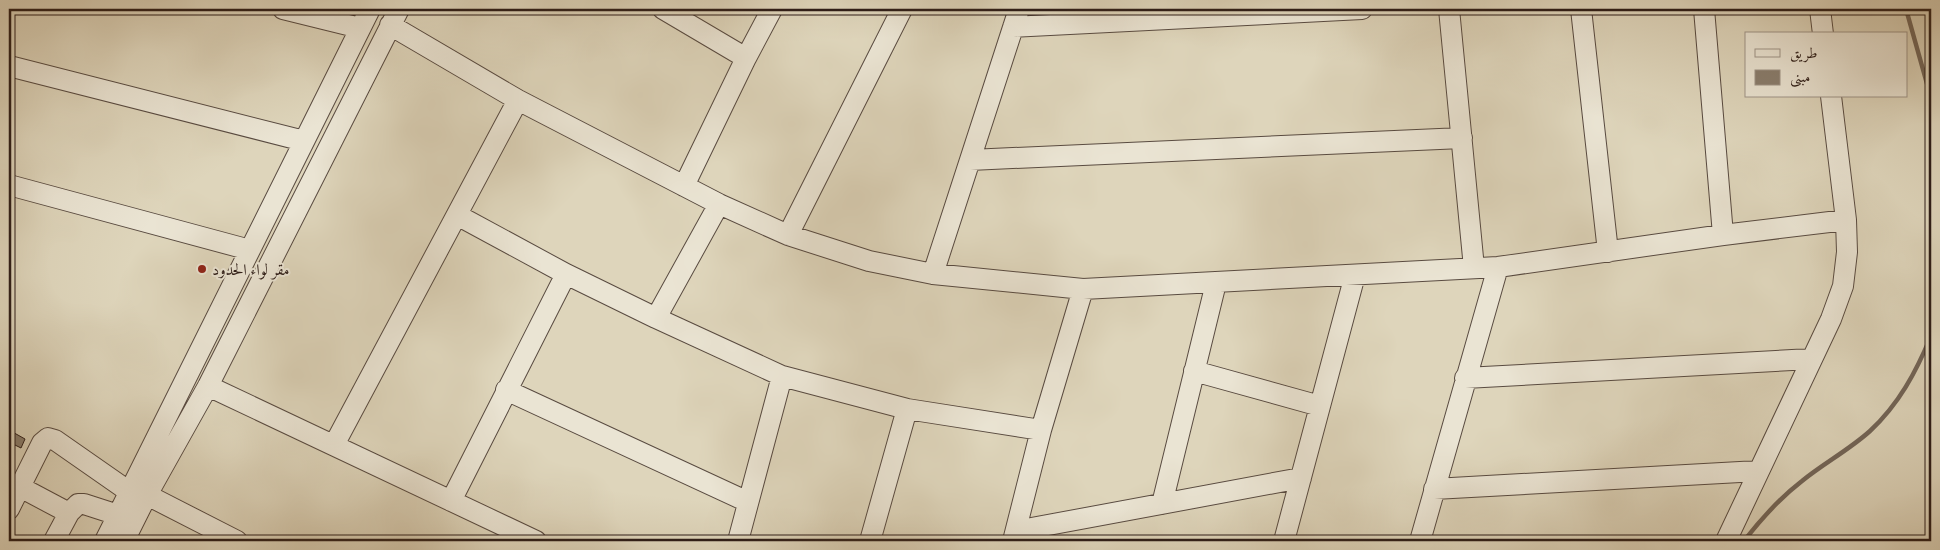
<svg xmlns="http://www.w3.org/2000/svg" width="1940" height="550" viewBox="0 0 1940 550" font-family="'Gentium Book Plus',Amiri,serif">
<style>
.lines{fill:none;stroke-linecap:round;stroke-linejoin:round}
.stream{stroke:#736659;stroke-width:4.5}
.building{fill:#897d6d;stroke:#2d1d18}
.minor-casing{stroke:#594b41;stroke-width:22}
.minor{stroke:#eae4d3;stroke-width:20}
.poi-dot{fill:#8f2418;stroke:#eae4d3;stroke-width:2}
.labels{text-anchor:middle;stroke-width:4;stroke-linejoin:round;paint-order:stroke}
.poi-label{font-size:16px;fill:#2d1d18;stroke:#eae4d3;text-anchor:start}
</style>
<rect width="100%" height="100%" fill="#ded5bb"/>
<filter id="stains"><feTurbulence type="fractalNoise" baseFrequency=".004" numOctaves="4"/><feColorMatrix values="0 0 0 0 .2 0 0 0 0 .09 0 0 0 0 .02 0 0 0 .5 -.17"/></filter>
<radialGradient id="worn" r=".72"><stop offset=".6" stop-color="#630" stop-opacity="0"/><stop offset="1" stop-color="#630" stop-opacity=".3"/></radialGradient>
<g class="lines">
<!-- stream -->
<path class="stream" d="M1906 9 1931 98
M1744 541C1761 519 1780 498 1802 481 1824 463 1849 450 1870 431 1899 404 1916 372 1931 336"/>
</g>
<!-- building -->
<path class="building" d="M9 430 25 439 21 448 9 442Z"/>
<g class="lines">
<!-- minor casing -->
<g class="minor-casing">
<path id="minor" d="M283 9 360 28
M663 9 746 58
M1449 9 1474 268
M1581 9 1608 252
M1704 9 1723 235
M1820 9 1823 34
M390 25 518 100 719 204 788 235 869 261 933 274 1083 289 1498 267 1723 235 1846 220
M1013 27 1362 9
M9 66 304 141
M970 160 1462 138
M9 185 250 250
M684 186 746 58 772 9
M457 215 566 274 656 318 782 376 907 409 1041 430
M788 235 902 9
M933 274 1019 9
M656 318 719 204
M1194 371 1320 406
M1465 378 1811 359
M208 386 536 541
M506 390 748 502
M334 445 518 100
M20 487 69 513
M1434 489 1758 471
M147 495 237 541
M451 501 566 274
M1162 504 1216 283
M9 509 42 443 48 438 55 440 131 493
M1016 531 1301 478
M54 541 69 513 78 504H84L118 515
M105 541 370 9
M124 541 147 495 208 386 399 9
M738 541 782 376
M870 541 907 409
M1013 541 1041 430 1083 289
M1284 541 1355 275
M1420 541 1498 267
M1726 541 1831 319 1843 286 1847 252 1846 220 1831 96"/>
</g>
<!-- minor -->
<use href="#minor" class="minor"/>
</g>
<!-- markers -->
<circle class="poi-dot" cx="202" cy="269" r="5"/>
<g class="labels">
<!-- poi labels -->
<g class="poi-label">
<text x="212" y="275">مقر لواء الحدود</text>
</g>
</g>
<!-- margin -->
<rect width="1940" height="550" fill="none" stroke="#ded5bb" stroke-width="30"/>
<rect x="10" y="10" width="1920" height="530" fill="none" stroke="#2d1d18" stroke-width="2.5"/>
<rect x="15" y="15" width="1910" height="520" fill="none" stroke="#2d1d18"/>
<!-- legend -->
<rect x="1745" y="32" width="162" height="65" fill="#eae4d3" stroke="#9e9488"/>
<rect x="1755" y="49" width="25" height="8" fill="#eae4d3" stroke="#9e9488"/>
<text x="1790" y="58" font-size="15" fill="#2d1d18">طريق</text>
<rect x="1755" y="70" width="25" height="15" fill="#897d6d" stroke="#9e9488"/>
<text x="1790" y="82" font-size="15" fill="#2d1d18">مبنى</text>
<rect width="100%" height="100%" filter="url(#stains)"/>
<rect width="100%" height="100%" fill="url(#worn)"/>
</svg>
